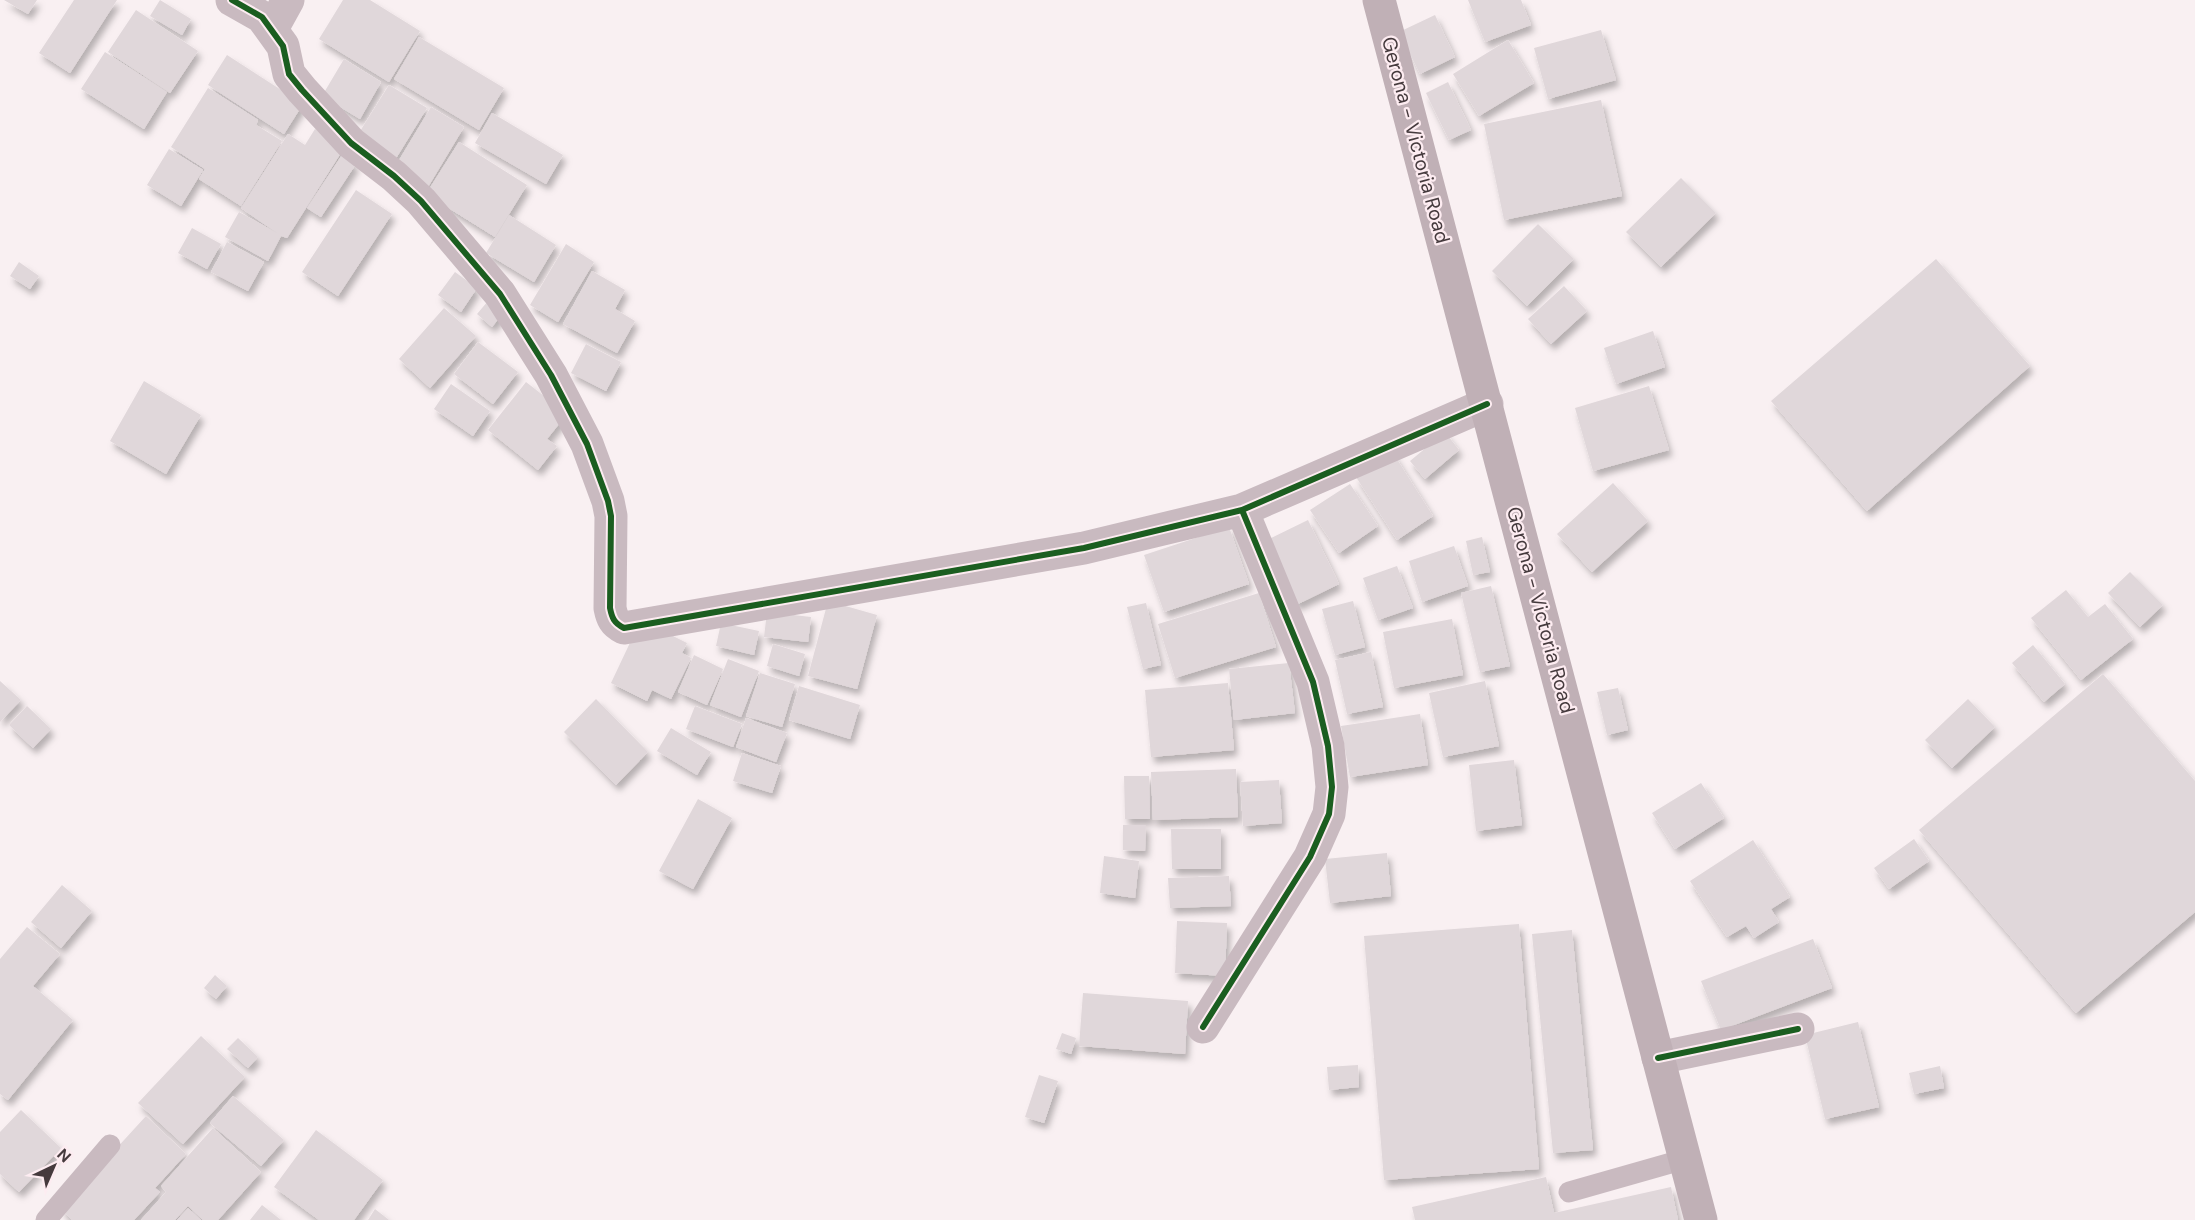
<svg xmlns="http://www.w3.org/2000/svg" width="2195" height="1220" viewBox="0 0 2195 1220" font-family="'DM Sans',sans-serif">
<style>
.building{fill:#e0d7da;filter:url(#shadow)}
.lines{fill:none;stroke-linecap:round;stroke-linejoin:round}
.lane{stroke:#c9bac0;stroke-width:21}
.street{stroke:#c9bac0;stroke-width:33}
.secondary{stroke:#c0b0b6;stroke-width:33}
.cycleway-casing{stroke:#fdecf1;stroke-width:10}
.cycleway{stroke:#1b5e20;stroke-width:6}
.labels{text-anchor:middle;stroke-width:4.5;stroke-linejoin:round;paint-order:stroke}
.street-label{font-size:20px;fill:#453a3d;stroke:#fdecf1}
</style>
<defs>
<filter id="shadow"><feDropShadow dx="3.5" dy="6" stdDeviation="3" flood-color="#0004"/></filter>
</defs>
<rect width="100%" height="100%" fill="#f9f0f2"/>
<!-- building -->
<path class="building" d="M4 0H37L28 14Z
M74 0H117L70 73 39 53Z
M160 0 191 19 182 35 150 16Z
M343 0H370L420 31 389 82 319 39Z
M1468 0H1521L1531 25 1485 42Z
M136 10 198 51 170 93 108 52Z
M1435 15 1455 57 1420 74 1399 32Z
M1601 30 1616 80 1548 99 1534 48Z
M419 37 504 88 479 130 394 79Z
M1508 40 1534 83 1479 116 1453 74Z
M105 52 167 92 144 129 81 89Z
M227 55 303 104 284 134 208 85Z
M344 59 381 82 360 119 322 96Z
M1448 82 1471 130 1449 140 1426 93Z
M389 85 427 108 395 160 357 136Z
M208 88 258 120 256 125 282 141 241 206 199 179 205 169 171 147Z
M1601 100 1622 196 1504 220 1484 124Z
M431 107 464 127 428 187 395 167Z
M492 113 563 155 546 184 475 143Z
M315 129 344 148 287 238 281 236 268 261 225 237 239 212 277 233 241 208 288 134 305 145Z
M459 142 527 185 495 237 426 194Z
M169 149 203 170 181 206 147 185Z
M342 155 356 164 321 217 307 208Z
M1681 178 1716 213 1661 267 1626 232Z
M356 190 392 214 338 296 302 272Z
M509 215 556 245 534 282 486 253Z
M1538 224 1574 259 1527 306 1492 271Z
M192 228 221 244 207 269 178 253Z
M227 242 264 262 248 291 211 272Z
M566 244 594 262 558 322 530 305Z
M1936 259 2030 366 1867 511 1771 401Z
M19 262 39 276 30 289 10 276Z
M592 271 625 290 615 309 635 321 617 353 563 324Z
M455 272 477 288 461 312 438 295Z
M1564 286 1587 311 1551 344 1528 319Z
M488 301 503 313 492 327 477 314Z
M444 308 476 336 430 388 399 359Z
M1653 331 1665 367 1616 384 1604 348Z
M478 342 518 372 493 404 454 374Z
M586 344 621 362 606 391 571 373Z
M144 381 201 415 166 474 110 441Z
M526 382 567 414 547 439 557 446 538 470 488 430Z
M451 384 490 411 473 436 434 409Z
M1649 386 1669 450 1593 471 1575 408Z
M1445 432 1459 450 1425 479 1410 461Z
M1393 453 1433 516 1397 540 1356 477Z
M1613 483 1648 521 1592 572 1557 534Z
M1350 484 1378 526 1339 553 1310 510Z
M1308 520 1339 584 1296 605 1265 541Z
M1229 527 1249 584 1164 612 1144 555Z
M1482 537 1490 572 1473 575 1466 541Z
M1454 546 1468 586 1422 602 1409 561Z
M1397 566 1413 608 1378 620 1363 578Z
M2130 572 2163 605 2140 627 2108 593Z
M1491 586 1510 666 1480 672 1461 593Z
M2066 590 2088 617 2105 604 2133 639 2081 680 2031 618Z
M1259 593 1276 647 1175 678 1158 624Z
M828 601 877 615 857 689 808 676Z
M1353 601 1365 647 1335 655 1322 609Z
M1146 603 1161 665 1143 669 1127 607Z
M767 612 811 617 808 642 764 637Z
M1452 619 1463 675 1394 688 1383 632Z
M721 623 759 631 754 655 716 646Z
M657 628 687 643 682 653 691 658 671 699 652 690 647 701 611 683 636 630Z
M773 644 805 654 799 676 767 666Z
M2033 645 2065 684 2044 702 2012 663Z
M1371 652 1383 707 1347 714 1335 660Z
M694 655 723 669 707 705 678 692Z
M728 659 759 671 741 717 710 705Z
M1289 663 1295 713 1234 720 1229 669Z
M760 673 795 684 782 727 746 716Z
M2103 674 2195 781V912L2076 1013 1919 830Z
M0 681 21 700 0 722Z
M1485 681 1499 746 1443 757 1429 693Z
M1228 683 1234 750 1151 757 1145 690Z
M799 686 860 705 850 739 789 720Z
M1618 688 1628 730 1607 735 1597 692Z
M596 699 648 752 616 785 564 732Z
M1968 699 1995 727 1952 768 1925 740Z
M27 706 51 729 33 748 9 725Z
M695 706 742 724 733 747 686 729Z
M1420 714 1428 765 1350 777 1341 726Z
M746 718 787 733 776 762 736 747Z
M671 728 711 752 697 775 657 751Z
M742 753 781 766 772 793 733 781Z
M1514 760 1522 825 1476 831 1469 765Z
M1236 769 1238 817 1153 820 1151 772Z
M1124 776H1149L1150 819H1125Z
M1279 780 1282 823 1243 826 1240 782Z
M1701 783 1724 818 1675 849 1652 813Z
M698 799 732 818 693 889 659 871Z
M1123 825H1146L1145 851 1123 850Z
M1171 829H1221V869H1172Z
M1914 839 1929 861 1889 889 1874 868Z
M1753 840 1790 897 1771 909 1779 922 1754 938 1746 926 1727 937 1690 881Z
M1387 853 1391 896 1330 903 1325 859Z
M1104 856 1139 861 1135 898 1100 893Z
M1229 876 1231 906 1170 908 1168 878Z
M62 885 92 911 61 948 31 922Z
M1177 921 1227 923 1225 976 1175 973Z
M1519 924 1539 1169 1384 1180 1364 936Z
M27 927 60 954 33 986 73 1020 8 1100 0 1094V959Z
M1572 930 1593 1150 1553 1153 1532 934Z
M1813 939 1832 988 1721 1030 1701 981Z
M215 975 227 986 216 999 204 988Z
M1083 993 1188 1001 1185 1054 1079 1046Z
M1858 1022 1879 1107 1825 1119 1805 1035Z
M1062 1033 1076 1038 1071 1054 1056 1049Z
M201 1036 245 1077 183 1144 138 1103Z
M238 1038 258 1057 248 1068 227 1049Z
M1358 1065 1359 1087 1329 1090 1327 1067Z
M1940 1066 1944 1088 1914 1094 1909 1073Z
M1039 1075 1058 1081 1044 1123 1025 1117Z
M233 1096 284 1140 261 1166 210 1123Z
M21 1110 61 1148 19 1192 0 1174V1132Z
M146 1116 186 1154 155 1188 160 1192 134 1220H72L61 1209Z
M213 1128 261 1172 218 1220H203L188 1206 175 1220H141L166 1192 161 1186Z
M316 1130 383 1180 354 1220H319L274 1187Z
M1546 1177 1554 1213 1671 1187 1678 1220H1415L1412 1207Z
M262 1205 281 1220H250Z
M188 1208 201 1220H177Z
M375 1209 389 1220H368Z"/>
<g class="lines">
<!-- lane -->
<path class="lane" d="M1569 1192 1685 1159
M46 1220 110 1145"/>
<!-- street -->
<path class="street" d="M232 0 262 17 283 46 289 74 302 90 351 143 394 176 421 201 500 294 551 375 587 444 608 501 611 516 610 608C612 618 614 623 624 628L1084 548 1242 510 1487 404
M272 29 288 0
M1203 1027 1310 857 1329 814 1332 787 1328 746 1313 682 1242 510
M1658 1058 1798 1029"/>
<!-- secondary -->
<path class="secondary" d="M1379 0 1701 1220"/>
<!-- cycleway casing -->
<g class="cycleway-casing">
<path id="cycleway" d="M232 0 262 17 283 46 289 74 302 90 351 143 394 176 421 201 500 294 551 375 587 444 608 501 611 516 610 608C612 618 614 623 624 628L1084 548 1242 510 1487 404
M1203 1027 1310 857 1329 814 1332 787 1328 746 1313 682 1242 510
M1658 1058 1798 1029"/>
</g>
<!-- cycleway -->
<use href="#cycleway" class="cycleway"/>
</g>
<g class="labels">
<!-- street labels -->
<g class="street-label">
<text transform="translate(1416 140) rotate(75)" y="7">Gerona - Victoria Road</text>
<text transform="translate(1541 610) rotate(75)" y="7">Gerona - Victoria Road</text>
</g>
</g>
<!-- north arrow -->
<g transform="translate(54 1166) rotate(44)" stroke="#fdecf1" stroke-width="4.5" paint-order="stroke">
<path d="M0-4.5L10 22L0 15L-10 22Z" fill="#453a3d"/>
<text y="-9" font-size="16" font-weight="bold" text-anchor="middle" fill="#453a3d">N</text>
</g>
</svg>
